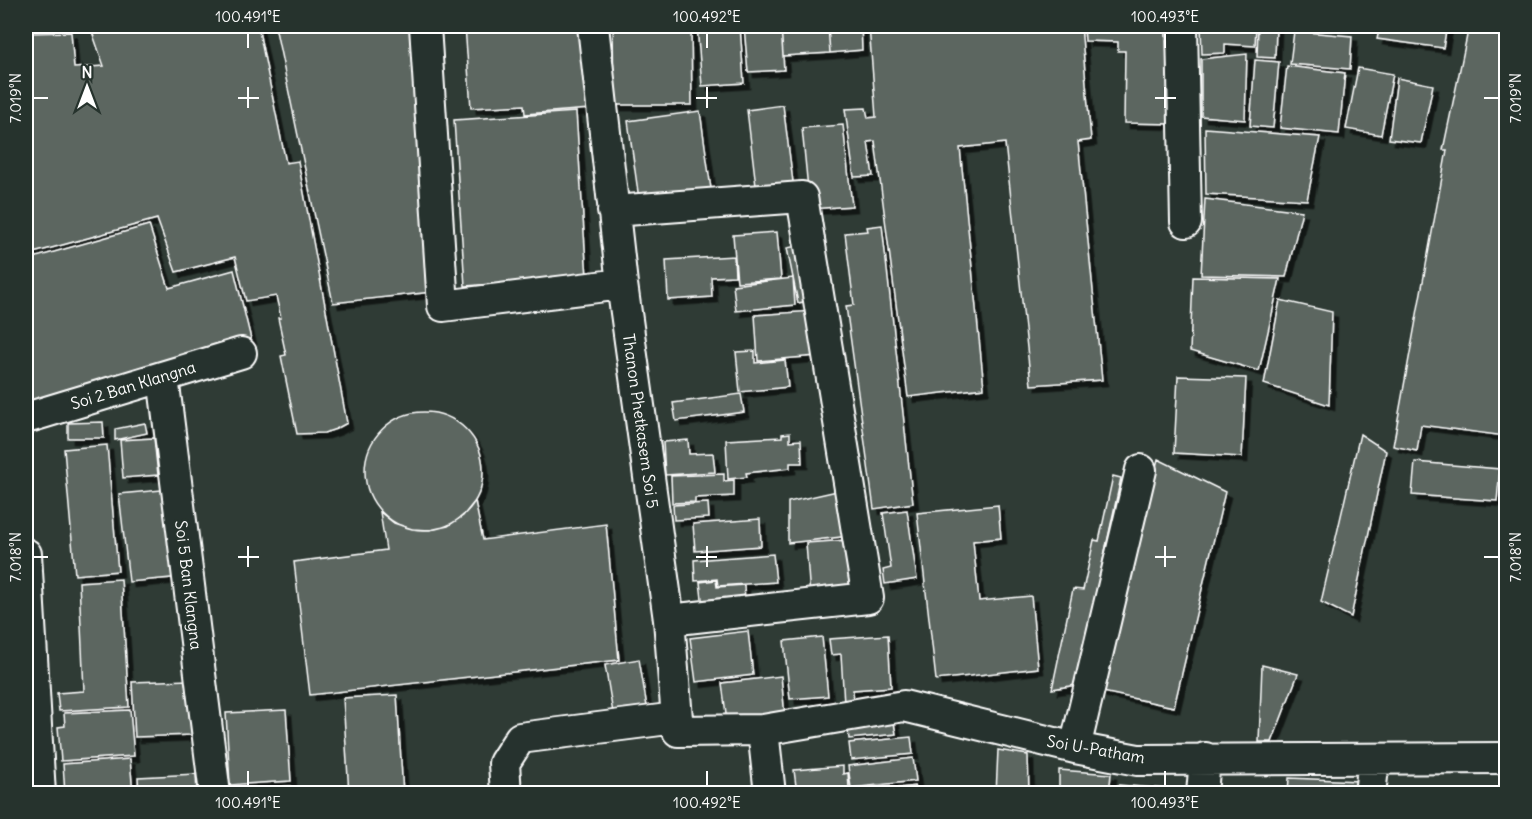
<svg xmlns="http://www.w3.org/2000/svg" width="1532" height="819" viewBox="0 0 1532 819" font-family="Delius,sans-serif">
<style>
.building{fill:#5b6661;stroke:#fff;stroke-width:1.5;filter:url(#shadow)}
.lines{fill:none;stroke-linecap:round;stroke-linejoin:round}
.minor-casing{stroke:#fff;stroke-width:34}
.minor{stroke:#26332d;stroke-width:30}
.ticks{fill:none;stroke:#fff;stroke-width:2}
.labels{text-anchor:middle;stroke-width:5;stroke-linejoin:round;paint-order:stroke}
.street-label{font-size:16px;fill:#fff;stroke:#26332d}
.neatline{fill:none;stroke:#fff;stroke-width:2}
.ticks-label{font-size:15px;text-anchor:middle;fill:#fff}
</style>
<defs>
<filter id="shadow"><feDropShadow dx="5.5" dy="5.5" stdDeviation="0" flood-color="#0009"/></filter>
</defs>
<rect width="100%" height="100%" fill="#2f3b35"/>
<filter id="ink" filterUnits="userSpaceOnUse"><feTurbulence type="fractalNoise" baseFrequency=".0167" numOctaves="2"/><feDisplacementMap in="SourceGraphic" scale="12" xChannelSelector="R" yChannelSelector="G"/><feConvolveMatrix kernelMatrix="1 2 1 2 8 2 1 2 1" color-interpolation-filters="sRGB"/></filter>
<g filter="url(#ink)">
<!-- building -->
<path class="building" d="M90 26H258L286 163 298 161 347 423 336 429 324 433 297 434 281 356 286 355 278 318H281L276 296 246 301 235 257 176 272 157 219 26 255V33L71 32 74 68 104 66Z
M275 26H416L432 292 333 303Z
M465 26H581L590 109 525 114 524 105 471 108Z
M613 26H691L692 105H614Z
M697 26H740L744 83 702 86Z
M744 26H781L784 70 748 72Z
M781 26H828L830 53 783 56Z
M828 26H861L862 50 830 53Z
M869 26H1081L1091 140 1078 142 1102 380 1031 385 1005 143 960 148 984 388 908 397 875 141 868 142 873 176 854 177 845 109 866 108 868 118 876 117Z
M1084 26H1185L1174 124 1124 123 1125 51H1118V42L1085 41Z
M1201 26H1256L1255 46 1225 44V53L1202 54Z
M1380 26H1447L1443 48 1377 39Z
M1469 26H1506V428L1505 436 1421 425 1417 451 1393 446 1447 150H1443Z
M1258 27 1276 28 1275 58 1257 57Z
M1294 31 1352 36 1350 69 1290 64Z
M1247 54 1245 120 1201 116V59Z
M1255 60 1279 62 1273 128 1250 126Z
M1287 66 1345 73 1339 134 1280 128Z
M1358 68 1393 74 1381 135 1346 129Z
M1397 78 1433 85 1421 143 1389 139Z
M783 105 793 182 756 186 747 110Z
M700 111 711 189 639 199 628 121Z
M576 112 587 278 465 286 454 120Z
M843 125 852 206 810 209 802 128Z
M1205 128 1320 137 1307 200 1206 194Z
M1205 199 1302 211 1286 277 1201 275Z
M149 225 169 288 234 270 251 339 26 405V260Z
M882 225 913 503 874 509 846 306 854 305 845 233 868 231 867 227Z
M777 232 781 279 737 282 733 235Z
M803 245 813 300 798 303 787 248Z
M734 256 735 276 711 277 712 297 668 300 666 260Z
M1193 277 1280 279 1259 371 1190 351Z
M793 278 795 305 736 311 733 285Z
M1280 300 1332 312 1329 405 1264 384Z
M814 311 817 356 758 361 755 315Z
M755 351V363L785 360 788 387 740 392 736 352Z
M1178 376 1246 378 1242 457 1174 453Z
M741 394 744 412 676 421 673 403Z
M365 471a59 59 0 1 1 118 0a59 59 0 1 1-118 0Z
M103 422 104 438H68V423Z
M145 423 147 433 115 440V429Z
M790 433V441L801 440 802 463H790V468L746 473 747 477 728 479 726 440 782 437V434Z
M1360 434 1386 451 1351 617 1321 602Z
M154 438 158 475 123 478 120 440Z
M688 440 689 454 713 453 715 472 665 475 663 442Z
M107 445 118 571 75 575 64 449Z
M1158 459 1225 492 1174 707 1098 691Z
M1415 462 1500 469 1497 501 1412 495Z
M724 474V481L734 480V496L695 498V502L672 503 671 476Z
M1113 476 1121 478 1076 685 1052 689 1073 589 1083 590 1094 540 1099 541Z
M855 487 859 535 788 543V502Z
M172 489 182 577 129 582 119 494Z
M475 501 483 540 606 524 619 660 310 695 294 562 386 550 380 512 394 523 412 529 430 530 448 526 463 516Z
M708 503 709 518 674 520 673 505Z
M998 505 1001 538 973 541 979 601 1031 596 1038 668 936 680 917 513Z
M907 510 917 579 885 584 883 570 891 568 883 513Z
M760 519 761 546 695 551 693 524Z
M848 540 852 593 810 597 806 543Z
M773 554 776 582 718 586 717 579 695 581 694 560Z
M121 579 129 707 59 711 57 693 84 691 79 582Z
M716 580 717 587 744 585 745 604 703 607 700 582Z
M748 631 753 675 696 682 690 638Z
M888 635 891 687 853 690 854 704H844L841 654 831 655 829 639Z
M822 637 828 696 790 699 784 641Z
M639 659 647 707 613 713 605 665Z
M1262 665 1298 674 1272 742H1259Z
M781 676 785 716 727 722 722 683Z
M189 680 192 735 135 737 132 682Z
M397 695 403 794H349L343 698Z
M130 710 134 756 61 761 58 727 65 726 64 713Z
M286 710 291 781 230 785 226 713Z
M893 717 896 734 849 739 847 722Z
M911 737 913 754 851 760 849 743Z
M998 750 1028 755 1029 794H996Z
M913 758 916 781 851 788 848 766Z
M130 759 133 794H65L63 764Z
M843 766V774L848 773 849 788 838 790V794H797L794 770Z
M1059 770 1111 774 1109 794 1059 793Z
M196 774 197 794H139L138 777Z
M1289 778 1359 781 1357 794H1288Z
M1118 785 1190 791 1189 794H1117Z
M290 786 291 794H233V791Z
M915 786 916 794H851Z"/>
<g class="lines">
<!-- minor casing -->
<g class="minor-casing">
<path id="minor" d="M425 26 443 306 622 284
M593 26 622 284 669 620 678 731 763 730 904 706 1075 748 1138 760 1506 758
M1182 26 1186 222
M613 211 802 197 868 598 669 620
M163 377 215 794
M26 418 241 353
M26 554 40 794
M763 730 770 794
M1075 748 1141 470
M506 794 504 763 520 738 676 718
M1202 794 1205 758
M1370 794 1374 759"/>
</g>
<!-- minor -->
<use href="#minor" class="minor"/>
</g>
</g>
<!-- ticks -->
<path class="ticks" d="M248 33V48M707 33V48M1165 33V48M248 87V108M707 87V108M1165 87V108M33 98H48M238 98H259M696 98H717M1155 98H1176M1484 98H1499M248 546V567M707 546V567M1165 546V567M33 557H48M238 557H259M696 557H717M1155 557H1176M1484 557H1499M248 771V786M707 771V786M1165 771V786"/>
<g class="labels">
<!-- street labels -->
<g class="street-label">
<text transform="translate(133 385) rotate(-17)" y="6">Soi 2 Ban Klangna</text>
<text transform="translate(641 421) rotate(82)" y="6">Thanon Phetkasem Soi 5</text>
<text transform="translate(189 585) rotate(83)" y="6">Soi 5 Ban Klangna</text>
<text transform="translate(1096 749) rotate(10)" y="6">Soi U-Patham</text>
</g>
</g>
<!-- margin -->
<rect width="1532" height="819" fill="none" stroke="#26332d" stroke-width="66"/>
<!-- north arrow -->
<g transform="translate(87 87)" stroke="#26332d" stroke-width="4.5" paint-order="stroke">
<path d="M0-4.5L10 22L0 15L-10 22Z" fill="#ffffff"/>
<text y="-9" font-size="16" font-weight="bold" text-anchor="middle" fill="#ffffff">N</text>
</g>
<rect x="33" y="33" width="1466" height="753" class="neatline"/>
<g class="ticks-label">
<text x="248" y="22">100.491°E</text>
<text x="707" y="22">100.492°E</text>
<text x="1165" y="22">100.493°E</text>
<text transform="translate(16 98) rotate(-90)" y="5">7.019°N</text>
<text transform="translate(1516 98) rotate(-90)" y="5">7.019°N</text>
<text transform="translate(16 557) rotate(-90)" y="5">7.018°N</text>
<text transform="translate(1516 557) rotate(-90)" y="5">7.018°N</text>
<text x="248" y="808">100.491°E</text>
<text x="707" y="808">100.492°E</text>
<text x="1165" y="808">100.493°E</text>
</g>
</svg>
